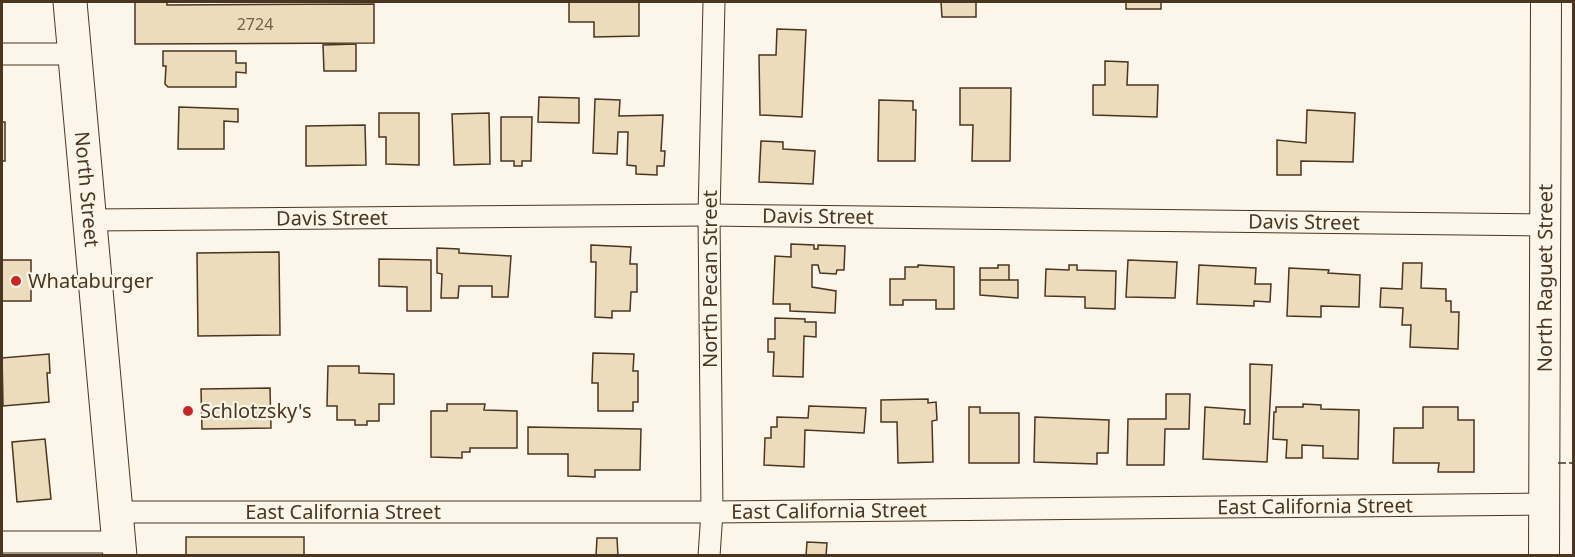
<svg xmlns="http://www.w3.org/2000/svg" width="1575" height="557" viewBox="0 0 1575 557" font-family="'Noto Sans',sans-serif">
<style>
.building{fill:#ecdcbc;stroke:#4a3520;stroke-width:1.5}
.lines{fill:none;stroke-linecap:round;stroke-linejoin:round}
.street-casing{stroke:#4a3520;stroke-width:23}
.secondary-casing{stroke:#4a3520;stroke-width:32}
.primary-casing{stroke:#4a3520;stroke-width:35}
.street{stroke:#fbf6e9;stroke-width:21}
.secondary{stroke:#fbf6e9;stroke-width:30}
.primary{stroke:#fbf6e9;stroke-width:33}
.fence{stroke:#4a3520;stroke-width:1.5;stroke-dasharray:8 3;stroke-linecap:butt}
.poi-dot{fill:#c62828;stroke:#fbf6e9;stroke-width:2}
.labels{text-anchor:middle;stroke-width:4.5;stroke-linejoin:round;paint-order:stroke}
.number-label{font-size:16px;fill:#725f47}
.street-label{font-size:20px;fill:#4a3520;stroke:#fbf6e9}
.poi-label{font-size:20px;fill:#4a3520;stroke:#fbf6e9;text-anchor:start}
</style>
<rect width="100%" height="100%" fill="#fbf6e9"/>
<!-- building -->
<path class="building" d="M135 2H167V5L374 4V43L135 44Z
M569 2H639V36L594 37V22H569Z
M941 2H976V17H942Z
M1126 2H1161V9H1126Z
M777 29 806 30 802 117 760 115 759 55H776Z
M356 44V71H324L323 45Z
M163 51H236V63H246V73L236 72V87H168L165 84 166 66H163Z
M1105 61 1128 62 1127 85H1158L1157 117 1093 115V85H1105Z
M960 88H1011L1010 161H972L973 125H960Z
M539 97 579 98V123L538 122Z
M595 99 620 100 619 116 663 115 661 151H665L664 166H657V175L636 174V166L627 165 628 132H618L617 154 593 153Z
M879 100 913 101V110H916L915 161H878Z
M179 107 238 109V122L224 121V149H178Z
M1307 110 1355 113 1353 162 1301 161V175H1277V140L1306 143Z
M379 113H419V165L386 164V137H379Z
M489 113 490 164 454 165 452 114Z
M501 117H532L531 161H522V166H514V161H501Z
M2 122H5V161H2Z
M365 125 366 165 306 166V126Z
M761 141 783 142V149L815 151 813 184 759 182Z
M791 244 814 245V249H818V245L845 246 844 270H837L836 274 820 273 818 265H812V287L836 291 835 313 790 311V304H773L775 256 791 257Z
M591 245 631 247 630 264H637V292H631L630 311H612V318L595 317 596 262H591Z
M437 248 459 249V253L511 256 508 297H492V286H459L458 298H441L442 274 437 273Z
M279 252 280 335 198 336 197 253Z
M379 259 431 260V311H407V287L379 286Z
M2 260H31V301H2Z
M1128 260 1177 262 1175 298 1126 297Z
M1403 263H1422L1421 288 1446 289V301H1451V312H1459L1458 349 1410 347 1411 325H1402L1403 308 1380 307 1381 288 1402 289Z
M918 265 954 267V309H936V300H903V305H890V279H905V267H918Z
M998 265H1009V280H980V268H998Z
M1069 265H1077V270L1116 271 1115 309 1085 308V297L1045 296 1046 269 1069 270Z
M1199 265 1256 268 1255 284H1271L1270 302 1254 301V306L1197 304Z
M1289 268 1329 270 1328 273 1360 275 1359 307 1321 306V317L1287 316Z
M980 280H1018V298L980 295Z
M775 318 805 319V322H816V337L804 336 803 377 773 376 774 352H768V339H775Z
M2 353V358L49 354 50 373H47L49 402 3 406Z
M593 353 634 354 633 371H638V402H633V411H598V383H592Z
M1250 364 1272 365 1267 462 1203 459 1205 407 1245 410 1244 424H1250Z
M328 366H359V373L394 374V404H379V421H367V425H355V420H337V406H327Z
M270 388 271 428 202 429 201 389Z
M1166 394H1190L1189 429H1165L1164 465H1127L1128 419H1166Z
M928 399V403L936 402 937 420 932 421 933 462 898 463 897 422H881V400Z
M447 404H485L484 410 517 411V448H470V452H462V458L431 457V411H447Z
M1303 404 1321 405V409L1359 410 1358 459 1323 458V446L1302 445V458H1286L1287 440 1273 439 1274 412H1276V407H1303Z
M809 406 866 408 864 433 805 430 804 467 764 465 765 438H771V427H777V417L808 418Z
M969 407H980V413H1019V463H969Z
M1423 407H1458V420H1474V472H1438L1439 463H1393L1394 428H1423Z
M1035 417 1109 420 1108 453H1097V464L1034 462Z
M528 427 641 429 640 470H595V477L568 476V454H528Z
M45 439 51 499 17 502 12 442Z
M186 537H304V556H186Z
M597 538H617L618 556H596Z
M807 542 827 543 826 556H806Z"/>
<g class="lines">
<!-- street casing -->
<g class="street-casing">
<g id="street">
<path d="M2 54H75"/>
<path id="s1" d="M89 220 709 215 1546 225"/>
<path id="s2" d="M115 512H712L1543 504"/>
<path d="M2 542H118"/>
<path d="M709 556 712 512 709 215 714 2"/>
</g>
</g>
<!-- secondary casing -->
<g class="secondary-casing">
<g id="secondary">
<path id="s3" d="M1544 556 1546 2"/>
</g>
</g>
<!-- primary casing -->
<g class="primary-casing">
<g id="primary">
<path id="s4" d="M70 2 120 556"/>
</g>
</g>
<!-- street -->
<use href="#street" class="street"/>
<!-- secondary -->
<use href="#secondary" class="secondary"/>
<!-- primary -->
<use href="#primary" class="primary"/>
<!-- fence -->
<path class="fence" d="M1558 463H1574"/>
</g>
<!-- markers -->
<g class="poi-dot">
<circle cx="16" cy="281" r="6"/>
<circle cx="188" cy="411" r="6"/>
</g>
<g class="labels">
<!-- number labels -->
<g class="number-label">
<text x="255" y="30">2724</text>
</g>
<!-- street labels -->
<g class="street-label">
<text dy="7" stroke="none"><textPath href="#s4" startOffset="188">North Street</textPath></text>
<text dy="7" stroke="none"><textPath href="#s1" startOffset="729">Davis Street</textPath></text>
<text dy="7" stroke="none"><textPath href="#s1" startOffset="243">Davis Street</textPath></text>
<text dy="7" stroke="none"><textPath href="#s1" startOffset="1215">Davis Street</textPath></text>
<text transform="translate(710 279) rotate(-90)" y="7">North Pecan Street</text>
<text dy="7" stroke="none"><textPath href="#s3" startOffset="278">North Raguet Street</textPath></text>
<text dy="7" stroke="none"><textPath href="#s2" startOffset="1200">East California Street</textPath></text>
<text dy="7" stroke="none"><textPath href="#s2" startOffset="714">East California Street</textPath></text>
<text dy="7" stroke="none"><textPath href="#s2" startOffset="228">East California Street</textPath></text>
</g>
<!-- poi labels -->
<g class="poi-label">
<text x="28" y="288">Whataburger</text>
<text x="200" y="418">Schlotzsky's</text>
</g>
</g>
<!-- border -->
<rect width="1575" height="557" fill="none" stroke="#4a3520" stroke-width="6"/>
</svg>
